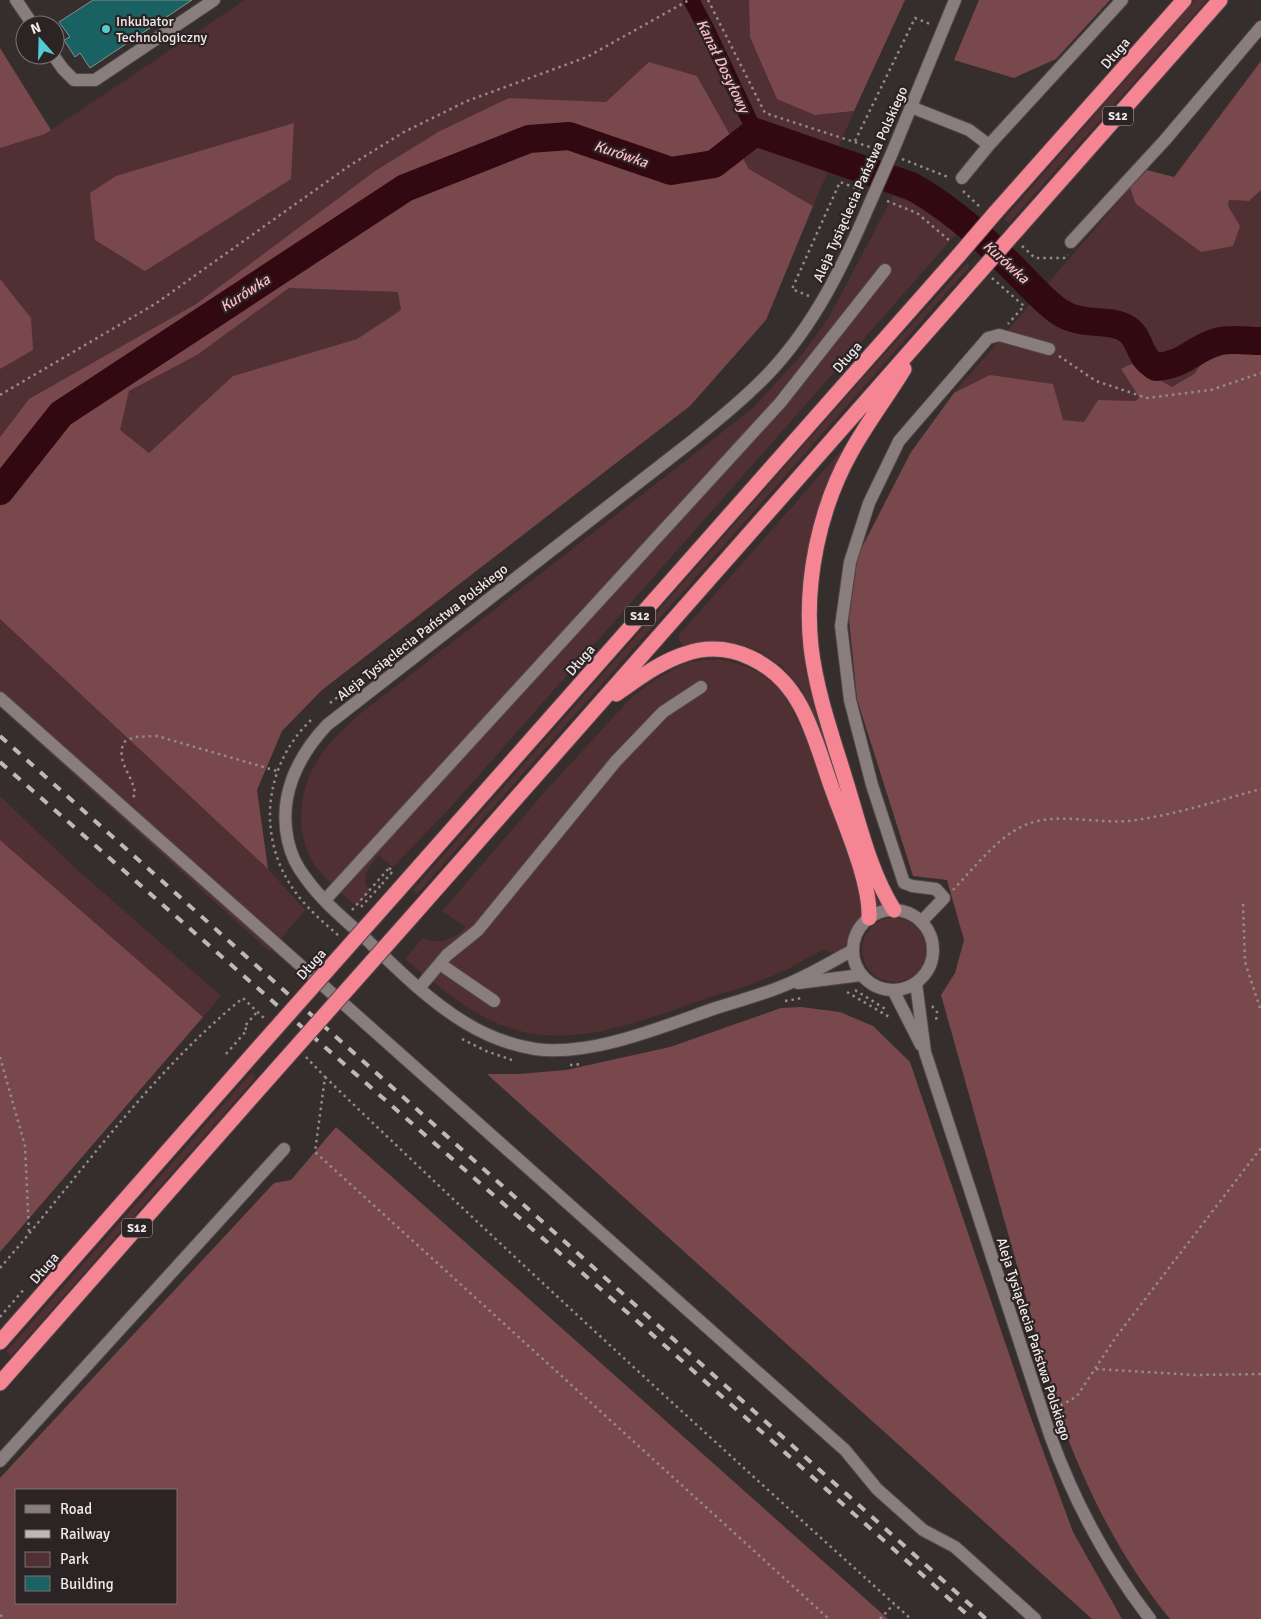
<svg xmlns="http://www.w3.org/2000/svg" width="1261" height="1619" viewBox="0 0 1261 1619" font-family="Signika,sans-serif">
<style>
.green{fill:#513033}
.forest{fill:#79484d;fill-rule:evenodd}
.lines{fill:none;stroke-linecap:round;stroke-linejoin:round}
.canal{stroke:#330911;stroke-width:16}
.river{stroke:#330911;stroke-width:28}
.building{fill:#1a6163;stroke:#849090}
.minor-casing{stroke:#504849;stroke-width:14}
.highway-casing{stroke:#504849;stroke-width:17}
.path{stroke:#938b8b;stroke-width:2.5;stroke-dasharray:2.5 4;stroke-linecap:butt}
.minor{stroke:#897d7e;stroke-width:12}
.highway{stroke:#f58593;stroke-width:15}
.rail{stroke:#c0b8b8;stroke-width:4;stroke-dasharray:9 9;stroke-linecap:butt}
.minor-bridge-casing{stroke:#504849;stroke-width:14;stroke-linecap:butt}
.highway-bridge-casing{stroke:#504849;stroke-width:17;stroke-linecap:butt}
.path-bridge{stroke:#938b8b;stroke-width:2.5;stroke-dasharray:2.5 4;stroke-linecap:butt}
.minor-bridge{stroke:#897d7e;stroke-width:12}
.highway-bridge{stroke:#f58593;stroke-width:15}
.poi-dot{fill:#52ccd0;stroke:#2c2324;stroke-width:2}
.labels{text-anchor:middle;stroke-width:4.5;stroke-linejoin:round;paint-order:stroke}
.shield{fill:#2c2324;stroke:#b5aeae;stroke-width:1}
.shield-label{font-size:12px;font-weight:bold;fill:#f0e9e9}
.poi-label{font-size:14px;fill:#f0e9e9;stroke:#2c2324;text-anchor:start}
.street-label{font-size:14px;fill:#f0e9e9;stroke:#2c2324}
.water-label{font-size:15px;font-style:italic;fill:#febbc0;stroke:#2c2324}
</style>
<rect width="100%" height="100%" fill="#362d2d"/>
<!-- green -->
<path class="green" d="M245 0H749L750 37 815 115 854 111 813 206 749 169 697 76 649 63 606 102 509 98 375 171 196 304 29 399 0 437V369L32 349 30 318 0 279V148L45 134Z
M1195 0H1207L1009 223 1004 219Z
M1130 188 1137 204 1240 226 1228 206 1229 200 1249 201 1261 190V349L1208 355 1194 374 1172 387 1121 369 1139 397 1136 401 1098 400 1084 422 1063 420 954 393Z
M893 196 915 203 957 233 449 809 393 867 379 855C370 866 357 878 371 891L357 907C343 894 327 882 316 867 307 854 301 835 301 820 301 771 326 744 361 713L752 409 804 352 829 317Z
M967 263 970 266 417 894 413 890 862 379Z
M289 288 399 292 401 310 357 339 233 376 149 453 119 430 129 391 197 355Z
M841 451 842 453 813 523 808 554 803 624 805 670 848 808 883 905 876 907 827 755 803 691 782 666 757 650 726 641 683 645 679 640V635Z
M0 619 268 869 305 910 270 952 0 708Z
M718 659C744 664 766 672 783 694 803 720 866 884 862 915 861 920 856 923 854 927 848 938 847 949 834 954L824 949C808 957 794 967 777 974 754 984 729 991 705 999 645 1019 577 1049 513 1029 471 1016 438 986 405 959L423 938C441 945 453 940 466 927L442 911 550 786 632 697 650 683 679 666 690 662Z
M0 796 72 865 221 996 203 1017 0 840Z
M862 950a32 32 0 1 1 64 0a32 32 0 1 1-64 0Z
M251 1073 256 1077 11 1356 6 1352Z"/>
<!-- forest -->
<path class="forest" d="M749 0H905L854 111 815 115 777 99 750 37Z
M979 0H1110L1056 59 1014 78 954 60Z
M0 48 51 130 45 134 0 148Z
M1261 61V190L1249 201 1229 200 1228 206 1240 226 1233 246 1201 252 1136 204 1130 188 1147 170 1174 177Z
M649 62 697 76 749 169 813 206 766 320 690 406 322 690 282 731 257 790 268 869 0 619V437L29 399 196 304 375 171 440 131 509 98 606 102ZM289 288 398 292 401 310 357 339 233 376 149 453 120 430 129 391 197 355Z
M294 123 291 179 145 271 95 240 90 193 116 176Z
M0 279 31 318 33 350 0 369Z
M1261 349V1619H1170C1120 1558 1086 1489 1059 1415L941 995 955 973 964 940 947 880 913 876 857 699 849 619 858 555 911 452 954 393 990 375 1053 384 1063 420 1084 422 1098 400 1136 401 1139 397 1121 369 1131 364 1172 387 1194 374 1208 355Z
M0 840 203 1017 0 1252Z
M801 1007 840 1012 873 1026 910 1062 1028 1410 1073 1532 1122 1619H1092L487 1074H518L566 1070 670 1047 781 1008Z
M336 1127 888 1619H0V1478L274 1183 291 1180ZM16 1490H176V1603H16Z"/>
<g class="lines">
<!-- canal -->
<path class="canal" d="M691 0 706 28 755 132"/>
<!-- river -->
<path class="river" d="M0 491 61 414 405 188 529 139 569 136 671 171 714 164 755 132 911 186C946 205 978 233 1006 261 1023 277 1039 297 1058 311 1082 328 1109 317 1127 329 1138 336 1138 347 1145 357 1147 361 1152 364 1156 367 1187 364 1192 349 1217 342 1231 338 1247 341 1261 341"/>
</g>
<!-- building -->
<path class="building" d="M93 0H192L90 68 80 53 75 57 64 40 70 37 59 22Z"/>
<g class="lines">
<!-- minor casing -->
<g class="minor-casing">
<path id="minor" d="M16 0 33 25
M53 55 63 69 74 80H95L214 0
M911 107 969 130 989 145
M892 153 955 0
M962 178 989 145 1122 0
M1071 242 1165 140 1261 27
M0 698 845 1450 877 1489 923 1530 955 1547 1035 1619
M325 900 780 403 885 270
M853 950a40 40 0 1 1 80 0a40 40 0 1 1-80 0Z
M921 922 944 898 936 889 912 886 904 883 872 785 850 700 841 626 850 562 869 503 899 441 988 338 999 335 1049 349
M853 950C831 962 808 976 785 985 762 995 737 1001 713 1009 662 1027 590 1057 535 1049 510 1045 485 1035 464 1022 427 999 395 967 364 937 343 918 321 900 305 877 297 867 291 854 288 841 278 797 297 757 327 725L692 441C719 419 745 398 769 373 815 324 844 264 870 203
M440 964 494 1001
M798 983 861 975
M916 983 925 1052 1050 1435C1074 1501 1107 1563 1150 1619
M420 987 447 955 478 930 616 761 642 734 663 712 701 687
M893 990 921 1045
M0 1461 284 1149"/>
</g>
<!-- highway casing -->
<g class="highway-casing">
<path id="highway" d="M995 213 1184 0
M1016 231 1220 0
M616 694C638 679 660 662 685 654 731 638 778 664 800 705 815 732 823 765 834 794 846 827 871 884 869 918
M394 895 959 255
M894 910C869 871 858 819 844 775 831 733 816 690 811 647 804 582 819 509 851 452 867 423 887 397 904 369
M415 913 979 273
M0 1342 253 1054
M0 1383 274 1072"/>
</g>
<!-- path -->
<path class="path" d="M708 0 765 113 879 150
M855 141 915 18 930 24
M877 146 889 121
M902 159 948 177
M963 191 981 208
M887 201 917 213 950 241
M1022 246 1035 258H1066L1068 255
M992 278 1024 306 1008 324
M809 296 792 289 840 182 861 190
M1059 356 1096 381 1147 398 1211 390 1261 373
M0 395 155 304 349 166 404 132 467 101 587 57 689 0
M330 703 421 633
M311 720C263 766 256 839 296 893 308 909 324 923 339 936
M133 797 135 795C134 775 115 763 124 742L134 737 157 736 277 771
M382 884 393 871 389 868
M953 890C972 870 998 837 1023 826 1057 810 1099 826 1136 820 1178 814 1220 800 1261 789
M1243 904 1245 962 1261 1011
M352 910 389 868
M855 990 887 1010
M847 992 891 1018
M785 1001 802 998
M932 1006 937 1012 936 1021
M462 1039 486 1051 512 1060
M226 1054 247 1030 244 1027 257 1012
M0 1057 25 1146 29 1233
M306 1057 325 1077 315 1152 829 1619
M570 1065 582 1064
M325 1077C517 1262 713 1441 911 1619
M0 1268C79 1177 149 1074 243 998L265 1019
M0 1317 25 1288
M1096 1369 1195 1375 1261 1374
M1055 1409 1077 1396 1116 1337 1261 1148
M0 1615 5 1619
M880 1619 894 1604"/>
<!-- minor -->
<use href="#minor" class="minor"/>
<!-- highway -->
<use href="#highway" class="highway"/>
<!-- rail -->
<path class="rail" d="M0 736 986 1619
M0 762 645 1328 972 1619"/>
<!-- minor-bridge casing -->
<g class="minor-bridge-casing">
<path id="minor-bridge" d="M870 203 892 153"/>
</g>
<!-- highway-bridge casing -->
<g class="highway-bridge-casing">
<path id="highway-bridge" d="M959 255 995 213
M979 273 1016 231
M253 1054 394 895
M274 1072 415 913"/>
</g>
<!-- path-bridge -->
<path class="path-bridge" d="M856 197 877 146
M361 907 382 884"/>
<!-- minor-bridge -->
<use href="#minor-bridge" class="minor-bridge"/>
<!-- highway-bridge -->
<use href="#highway-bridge" class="highway-bridge"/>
</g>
<!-- markers -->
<circle class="poi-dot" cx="106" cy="29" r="5"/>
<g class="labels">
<!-- shield labels -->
<g class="shield">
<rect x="1103" y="106.5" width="30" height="19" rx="4"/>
<rect x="625" y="606.5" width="30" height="19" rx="4"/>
<rect x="122" y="1218.5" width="30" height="19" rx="4"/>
</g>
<g class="shield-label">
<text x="1118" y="120">S12</text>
<text x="640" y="620">S12</text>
<text x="137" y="1232">S12</text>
</g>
<!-- poi labels -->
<g class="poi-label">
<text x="116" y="26">Inkubator<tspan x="116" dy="16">Technologiczny</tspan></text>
</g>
<!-- street labels -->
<g class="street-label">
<text transform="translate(1115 53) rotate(-49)" y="5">Długa</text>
<text transform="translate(860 184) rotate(-66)" y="5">Aleja Tysiąclecia Państwa Polskiego</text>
<text transform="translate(847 357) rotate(-49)" y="5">Długa</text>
<text transform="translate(422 632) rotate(-38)" y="5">Aleja Tysiąclecia Państwa Polskiego</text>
<text transform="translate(580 660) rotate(-49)" y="5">Długa</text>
<text transform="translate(311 964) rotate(-48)" y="5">Długa</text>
<text transform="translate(44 1268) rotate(-49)" y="5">Długa</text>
<text transform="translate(1034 1339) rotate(72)" y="5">Aleja Tysiąclecia Państwa Polskiego</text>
</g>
<!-- water labels -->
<g class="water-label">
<text transform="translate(723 66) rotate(64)" y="5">Kanał Dosyłowy</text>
<text transform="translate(621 154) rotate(19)" y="5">Kurówka</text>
<text transform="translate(1006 262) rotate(42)" y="5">Kurówka</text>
<text transform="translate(245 293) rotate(-33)" y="5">Kurówka</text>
</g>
</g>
<!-- legend -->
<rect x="15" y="1489" width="162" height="115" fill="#2c2324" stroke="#7a7273"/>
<rect x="25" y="1505" width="25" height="8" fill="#897d7e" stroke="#7a7273"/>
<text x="60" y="1514" font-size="15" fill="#f0e9e9">Road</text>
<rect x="25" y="1530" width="25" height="8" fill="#c0b8b8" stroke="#7a7273"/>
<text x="60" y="1539" font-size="15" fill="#f0e9e9">Railway</text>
<rect x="25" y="1552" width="25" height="15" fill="#513033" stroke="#7a7273"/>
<text x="60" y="1564" font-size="15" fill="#f0e9e9">Park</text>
<rect x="25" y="1576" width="25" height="15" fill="#1a6163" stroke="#7a7273"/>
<text x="60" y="1589" font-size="15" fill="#f0e9e9">Building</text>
<!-- north arrow -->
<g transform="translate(40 40) rotate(340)"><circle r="24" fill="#2c2324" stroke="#7a7273"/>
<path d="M0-4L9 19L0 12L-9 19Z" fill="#52ccd0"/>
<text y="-8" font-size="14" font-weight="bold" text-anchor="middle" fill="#f0e9e9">N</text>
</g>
</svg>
